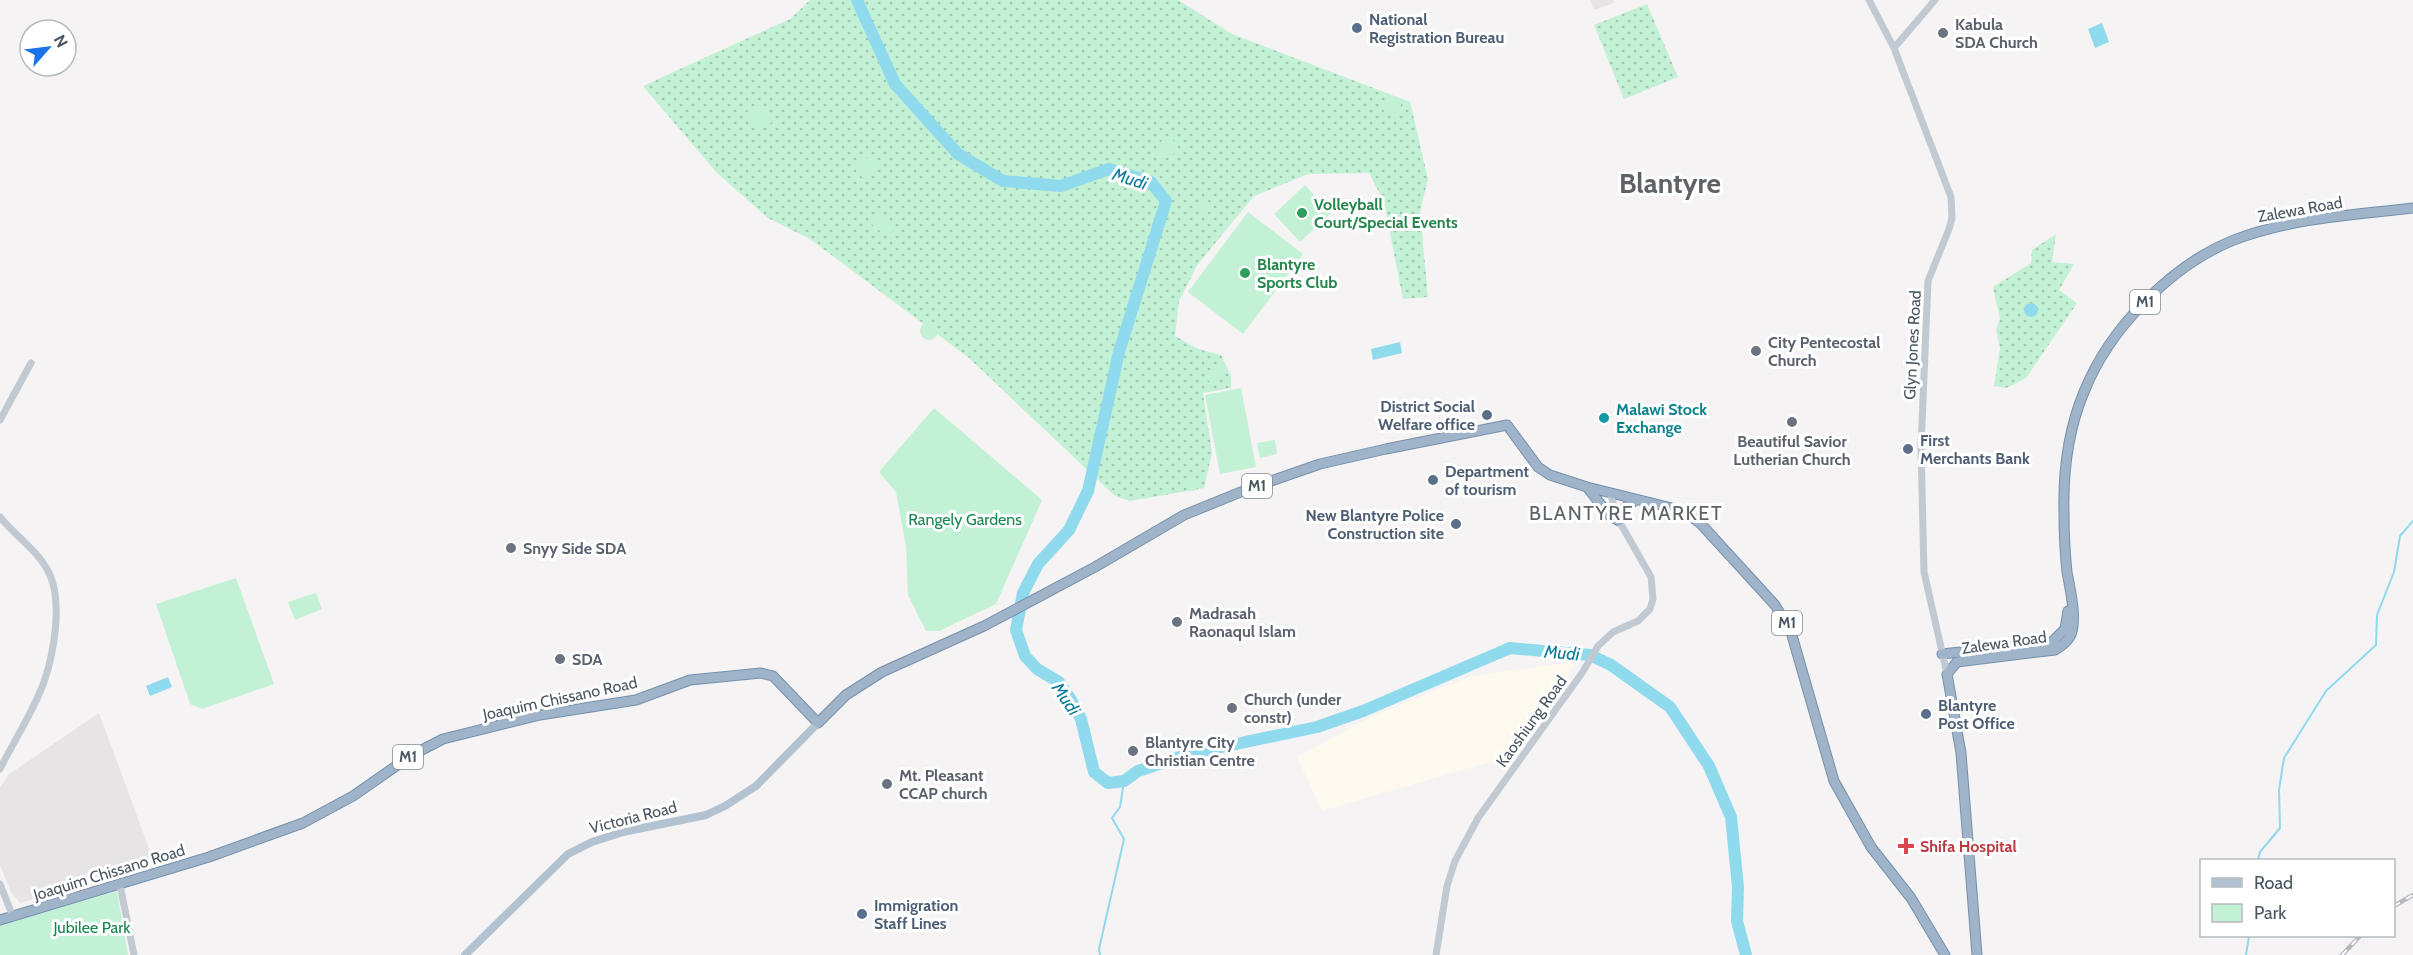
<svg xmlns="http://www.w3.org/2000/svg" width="2413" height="955" viewBox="0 0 2413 955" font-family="Cabin,sans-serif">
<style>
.commercial{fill:#fdf9ef}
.education{fill:#e6e4e5}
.grass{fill:url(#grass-dots)}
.park{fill:#c3f1d5}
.water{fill:#90daee}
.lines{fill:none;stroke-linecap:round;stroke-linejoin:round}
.stream{stroke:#90daee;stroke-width:2}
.river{stroke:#90daee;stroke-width:12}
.trunk-casing{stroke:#7690ad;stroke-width:11}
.tertiary{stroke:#c1cad2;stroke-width:7}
.primary{stroke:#b3c2d1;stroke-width:8}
.trunk{stroke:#9fb4c9;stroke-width:9}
.rail-casing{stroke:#b5b8bd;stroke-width:4.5}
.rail{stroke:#fff;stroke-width:2;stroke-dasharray:7;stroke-linecap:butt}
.service-dot{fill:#5c6f8a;stroke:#fff;stroke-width:2}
.worship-dot{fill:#6b7280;stroke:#fff;stroke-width:2}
.leisure-dot{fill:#2e9e5b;stroke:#fff;stroke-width:2}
.culture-dot{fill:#0f9aa8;stroke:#fff;stroke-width:2}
.health-dot{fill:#e0444e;stroke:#fff;stroke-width:2}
.labels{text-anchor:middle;stroke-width:6;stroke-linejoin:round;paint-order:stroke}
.shield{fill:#fff;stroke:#808990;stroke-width:1.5}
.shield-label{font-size:15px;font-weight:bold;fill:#4a5661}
.service-label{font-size:16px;font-weight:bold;fill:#4e5e75;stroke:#fff;text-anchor:start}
.worship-label{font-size:16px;font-weight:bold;fill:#5b616d;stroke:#fff;text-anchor:start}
.leisure-label{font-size:16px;font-weight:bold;fill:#27864d;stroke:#fff;text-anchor:start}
.street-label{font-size:16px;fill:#4a5661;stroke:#fff}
.culture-label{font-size:16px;font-weight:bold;fill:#0d838f;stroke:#fff;text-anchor:start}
.park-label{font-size:16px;fill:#17864f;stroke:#fff}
.health-label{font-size:16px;font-weight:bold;fill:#be3a42;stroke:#fff;text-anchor:start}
.water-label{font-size:18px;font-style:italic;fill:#0c7c9b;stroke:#fff}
.quarter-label{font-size:20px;letter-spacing:1.5px;fill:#5f6368;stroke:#fff}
.town-label{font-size:28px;font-weight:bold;fill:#5f6368;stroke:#fff}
</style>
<defs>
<pattern id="grass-dots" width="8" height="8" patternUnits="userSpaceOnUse" patternTransform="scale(1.5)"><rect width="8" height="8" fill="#c3f1d5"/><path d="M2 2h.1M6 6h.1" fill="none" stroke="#a0c6b0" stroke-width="1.8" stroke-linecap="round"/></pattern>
</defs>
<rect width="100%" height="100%" fill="#f5f3f3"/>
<!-- commercial -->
<path class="commercial" d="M1577 661 1554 699 1504 758 1322 811 1297 757 1371 717 1468 677Z"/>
<!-- education -->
<path class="education" d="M1590 0H1613L1614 3 1594 10Z
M99 713 154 862 20 903 11 892 0 865V788L8 775Z"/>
<!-- grass -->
<path class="grass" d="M810 0H1178L1232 34 1410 102 1428 179 1420 211 1428 297 1403 299 1384 202 1369 173 1308 174 1254 196 1198 264 1179 301 1175 336 1198 349 1221 355 1231 376V388L1203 393 1212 453 1204 488 1130 501 1115 496 968 357 810 239 768 218 716 172 643 86 790 19Z
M1647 4 1678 77 1624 99 1594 25Z
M2056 234 2052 262 2074 264 2059 290 2077 303 2026 378 2006 388 1994 386 2000 348 1996 330 2000 319 1993 287 2031 263 2032 250Z"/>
<!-- park -->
<path class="park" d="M1392 98H1399L1402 101 1399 111 1388 114 1383 110 1385 104Z
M756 106C766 107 770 111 773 120 768 128 764 129 755 127L747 115 748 109Z
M1167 138 1173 140 1178 147 1177 151 1167 158 1159 157 1157 152 1161 141Z
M856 168a10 10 0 1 1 20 0a10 10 0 1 1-20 0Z
M1305 185 1331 213 1300 242 1274 214Z
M1197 207a7 7 0 1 1 14 0a7 7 0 1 1-14 0Z
M1248 212 1303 254 1243 334 1188 292Z
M877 213C886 217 893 222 892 232 882 233 877 231 871 223Z
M920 331a9 9 0 1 1 18 0a9 9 0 1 1-18 0Z
M1219 364 1224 369 1223 377 1212 385 1207 379 1212 368Z
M1241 388 1256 467 1220 474 1205 395Z
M934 408 1042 500 996 604 939 631H926L908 595 906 547 896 492 879 472Z
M1275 440 1277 454 1260 458 1257 443Z
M1185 484a7 7 0 1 1 14 0a7 7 0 1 1-14 0Z
M236 578 274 684 202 709 190 704 156 604Z
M316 593 322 609 295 620 288 602Z
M117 891 128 955H0V924Z"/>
<!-- water -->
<path class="water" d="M2102 23 2109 42 2095 48 2088 29Z
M2024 310a7 7 0 1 1 14 0a7 7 0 1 1-14 0Z
M1400 342 1402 353 1373 360 1371 349Z
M168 677 172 687 150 696 146 686Z"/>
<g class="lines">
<!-- stream -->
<path class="stream" d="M2258 860 2260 852 2280 828 2279 790 2284 758 2326 691 2376 645 2377 615 2394 572 2400 536 2413 521
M1100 955 1099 949 1124 839 1112 818 1120 807 1124 781
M2246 955 2249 936"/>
<!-- river -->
<path class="river" d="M857 0 895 84 958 154 1003 181 1061 186 1109 169 1151 182 1166 201 1119 352 1088 491 1069 530 1038 564 1023 593 1016 630 1025 656 1037 669 1059 682 1071 700 1081 719 1094 772 1108 783 1124 781 1138 771 1189 754 1317 727 1363 711 1510 648 1590 655 1611 665 1670 707 1709 766 1731 817 1738 887 1737 921 1746 955"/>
<!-- trunk casing -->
<g class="trunk-casing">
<path id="trunk" d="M1587 487 1609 515 1619 521 1623 509 1636 500
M1942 654 2052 642 2065 629 2068 611
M0 920 209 857 303 823 353 796 412 755 443 739 540 715 636 700 690 680 761 673 773 676 818 723 846 695 882 672 984 626 1095 567 1184 515 1248 489 1320 464 1386 449 1507 425 1538 467 1550 475 1587 487 1684 511 1701 524 1775 605 1791 632 1834 781 1871 847 1911 898 1945 955
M1977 955 1961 753 1947 674 1957 662 2055 650C2065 644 2072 638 2073 626 2075 608 2070 589 2067 572 2065 553 2064 532 2064 513 2063 472 2068 430 2084 392 2109 329 2171 265 2234 240 2291 218 2353 215 2413 208"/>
</g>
<!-- tertiary -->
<path class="tertiary" d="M1869 0 1894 48 1951 197 1952 218 1949 229 1928 281 1921 447 1924 572 1947 674
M1894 48 1935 0
M0 420 31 363
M0 517C15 536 38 550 49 573 63 601 54 653 44 682 33 712 14 741 0 769
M0 884 13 917
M120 885 134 955
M1436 955 1447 886 1455 861 1478 818 1582 673 1598 646 1613 632 1638 621 1650 609 1653 599 1651 577 1619 521 1610 493"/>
<!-- primary -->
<path class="primary" d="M465 955 568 854 592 842 623 832 706 815 725 806 756 786 818 723"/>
<!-- trunk -->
<use href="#trunk" class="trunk"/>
<!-- rail casing -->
<g class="rail-casing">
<path id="rail" d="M2394 906 2413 895
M2342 955 2360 936"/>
</g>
<!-- rail -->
<use href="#rail" class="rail"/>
</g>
<!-- markers -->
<g class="service-dot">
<circle cx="1357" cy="28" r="6"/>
<circle cx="1487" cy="415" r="6"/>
<circle cx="1908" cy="449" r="6"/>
<circle cx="1433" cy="480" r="6"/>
<circle cx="1456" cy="524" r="6"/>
<circle cx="1926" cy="714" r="6"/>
<circle cx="862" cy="914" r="6"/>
</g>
<g class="worship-dot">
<circle cx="1943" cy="33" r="6"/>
<circle cx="1756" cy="351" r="6"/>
<circle cx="1792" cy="422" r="6"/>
<circle cx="511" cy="548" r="6"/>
<circle cx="1177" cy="622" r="6"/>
<circle cx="560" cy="659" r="6"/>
<circle cx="1232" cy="708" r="6"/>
<circle cx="1133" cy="751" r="6"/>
<circle cx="887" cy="784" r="6"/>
</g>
<g class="leisure-dot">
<circle cx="1302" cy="213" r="6"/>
<circle cx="1245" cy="273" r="6"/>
</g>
<circle class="culture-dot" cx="1604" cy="418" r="6"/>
<path class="health-dot" d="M1903 837h6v6h6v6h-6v6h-6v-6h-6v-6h6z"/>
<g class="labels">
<!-- shield labels -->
<g class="shield">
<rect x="2130" y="290" width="30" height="24" rx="4.5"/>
<rect x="1242" y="474" width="30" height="24" rx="4.5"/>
<rect x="1772" y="611" width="30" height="24" rx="4.5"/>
<rect x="393" y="745" width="30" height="24" rx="4.5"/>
</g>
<g class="shield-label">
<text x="2145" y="307">M1</text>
<text x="1257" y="491">M1</text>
<text x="1787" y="628">M1</text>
<text x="408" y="762">M1</text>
</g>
<!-- service labels -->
<g class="service-label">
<text x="1369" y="25">National<tspan x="1369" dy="18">Registration Bureau</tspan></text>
<text x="1475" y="412" text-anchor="end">District Social<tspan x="1475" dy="18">Welfare office</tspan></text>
<text x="1920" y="446">First<tspan x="1920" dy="18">Merchants Bank</tspan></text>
<text x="1445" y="477">Department<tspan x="1445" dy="18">of tourism</tspan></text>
<text x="1444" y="521" text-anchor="end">New Blantyre Police<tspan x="1444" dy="18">Construction site</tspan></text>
<text x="1938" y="711">Blantyre<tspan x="1938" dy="18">Post Office</tspan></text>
<text x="874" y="911">Immigration<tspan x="874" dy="18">Staff Lines</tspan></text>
</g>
<!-- worship labels -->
<g class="worship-label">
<text x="1955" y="30">Kabula<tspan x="1955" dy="18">SDA Church</tspan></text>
<text x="1768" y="348">City Pentecostal<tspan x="1768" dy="18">Church</tspan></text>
<text x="1792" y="447" text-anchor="middle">Beautiful Savior<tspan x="1792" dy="18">Lutherian Church</tspan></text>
<text x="523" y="554">Snyy Side SDA</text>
<text x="1189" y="619">Madrasah<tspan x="1189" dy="18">Raonaqul Islam</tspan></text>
<text x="572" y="665">SDA</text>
<text x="1244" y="705">Church (under<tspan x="1244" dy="18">constr)</tspan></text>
<text x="1145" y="748">Blantyre City<tspan x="1145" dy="18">Christian Centre</tspan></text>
<text x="899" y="781">Mt. Pleasant<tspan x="899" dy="18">CCAP church</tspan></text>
</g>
<!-- leisure labels -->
<g class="leisure-label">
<text x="1314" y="210">Volleyball<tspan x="1314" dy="18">Court/Special Events</tspan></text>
<text x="1257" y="270">Blantyre<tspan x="1257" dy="18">Sports Club</tspan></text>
</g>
<!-- street labels -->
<g class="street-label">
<text transform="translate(2300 209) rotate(-10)" y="6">Zalewa Road</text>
<text transform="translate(1912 345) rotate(-87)" y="6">Glyn Jones Road</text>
<text transform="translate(2004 642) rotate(-8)" y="6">Zalewa Road</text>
<text transform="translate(560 698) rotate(-12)" y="6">Joaquim Chissano Road</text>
<text transform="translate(1531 721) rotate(-54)" y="6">Kaoshiung Road</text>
<text transform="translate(633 817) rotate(-14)" y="6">Victoria Road</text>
<text transform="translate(109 872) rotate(-17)" y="6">Joaquim Chissano Road</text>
</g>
<!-- culture labels -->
<g class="culture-label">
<text x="1616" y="415">Malawi Stock<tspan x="1616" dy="18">Exchange</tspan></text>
</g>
<!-- park labels -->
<g class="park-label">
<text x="965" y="525">Rangely Gardens</text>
<text x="92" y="933">Jubilee Park</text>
</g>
<!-- health labels -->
<g class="health-label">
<text x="1920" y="852">Shifa Hospital</text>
</g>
<!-- water labels -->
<g class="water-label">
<text transform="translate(1130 179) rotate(18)" y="6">Mudi</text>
<text transform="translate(1562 653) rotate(5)" y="6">Mudi</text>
<text transform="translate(1066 699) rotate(56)" y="6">Mudi</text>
</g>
<!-- quarter labels -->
<g class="quarter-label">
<text x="1626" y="520">BLANTYRE MARKET</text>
</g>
<!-- town labels -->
<g class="town-label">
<text x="1670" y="193">Blantyre</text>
</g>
</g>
<!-- legend -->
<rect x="2200" y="859" width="195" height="78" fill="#ffffff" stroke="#b7bbc0" stroke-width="1.5"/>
<rect x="2212" y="878" width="30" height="9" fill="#b3c2d1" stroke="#b7bbc0" stroke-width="1.5"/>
<text x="2254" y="889" font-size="18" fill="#4a5661">Road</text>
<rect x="2212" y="904" width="30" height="18" fill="#c3f1d5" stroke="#b7bbc0" stroke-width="1.5"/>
<text x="2254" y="919" font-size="18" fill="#4a5661">Park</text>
<!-- north arrow -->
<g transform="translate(48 48) rotate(62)"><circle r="28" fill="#ffffff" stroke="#b7bbc0" stroke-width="1.5"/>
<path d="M0-4.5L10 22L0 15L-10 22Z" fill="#1a73e8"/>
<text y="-9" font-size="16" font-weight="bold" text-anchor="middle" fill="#4a5661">N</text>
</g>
</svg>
